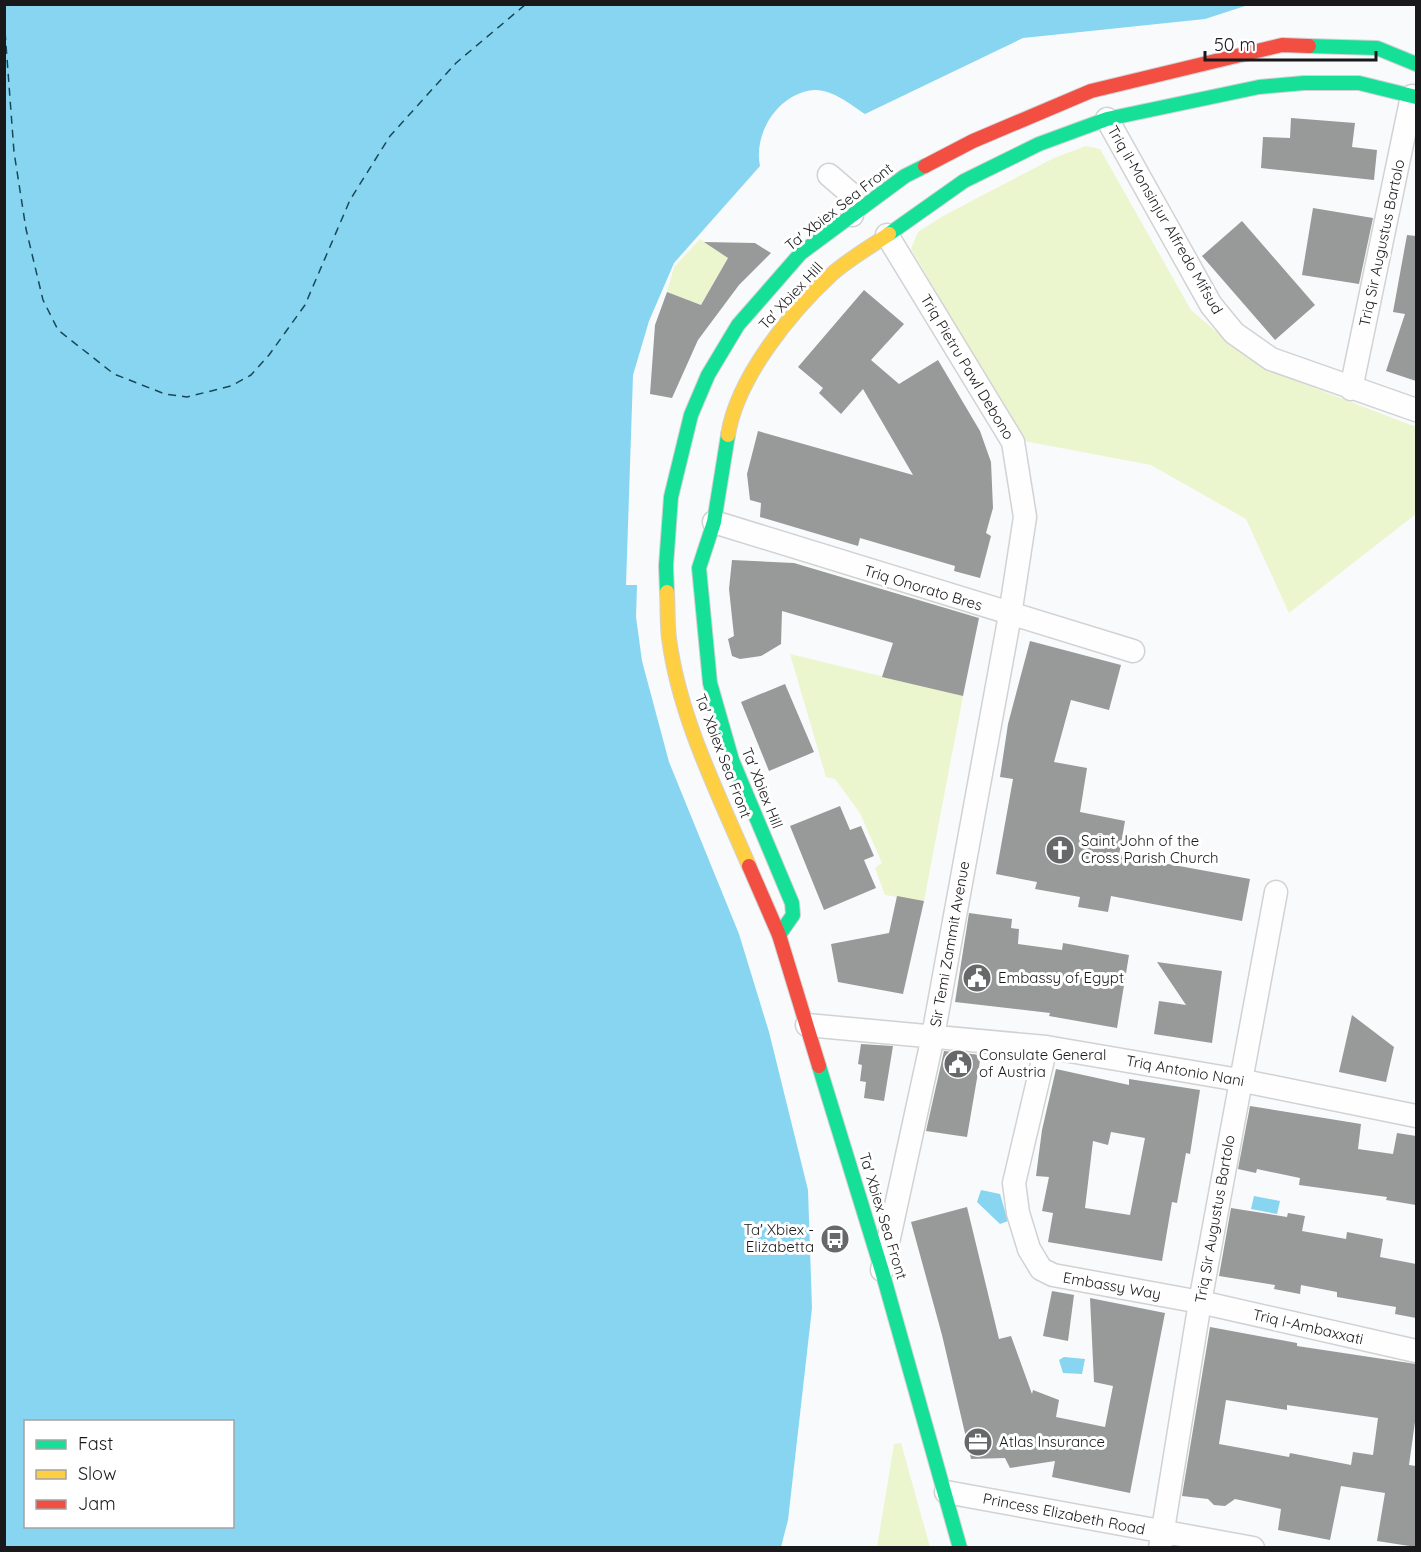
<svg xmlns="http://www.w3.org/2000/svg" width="1421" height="1552" viewBox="0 0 1421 1552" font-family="Quicksand,sans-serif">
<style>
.green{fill:#ebf6cf}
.water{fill:#87d5f0;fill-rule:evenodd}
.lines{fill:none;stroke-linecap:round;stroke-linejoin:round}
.ferry{stroke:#194859;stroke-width:1.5;stroke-dasharray:8 6;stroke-linecap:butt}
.building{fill:#989999;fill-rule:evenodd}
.street-casing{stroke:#d1d2d4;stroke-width:25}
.fast-casing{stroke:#d1d2d4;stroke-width:16}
.slow-casing{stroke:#d1d2d4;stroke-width:16}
.jam-casing{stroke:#d1d2d4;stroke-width:16}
.street{stroke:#fefeff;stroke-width:22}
.fast{stroke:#16e098;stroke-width:14}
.slow{stroke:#ffcf43;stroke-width:14}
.jam{stroke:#f24e42;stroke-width:14}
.labels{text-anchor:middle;stroke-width:6;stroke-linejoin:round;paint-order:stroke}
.street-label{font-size:15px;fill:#19191b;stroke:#fff}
.poi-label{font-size:15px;fill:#19191b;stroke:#fff;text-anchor:start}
</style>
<rect width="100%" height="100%" fill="#f8fafc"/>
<!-- green -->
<path class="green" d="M1086 146 1100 149 1191 310 1225 339 1278 374 1416 427V514L1289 613 1246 519 1151 465 1024 441 911 249 918 232 943 216 1054 158Z
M700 239 720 252 730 254 701 305 667 292 674 267Z
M790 654 963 696 924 901 885 895 875 868 882 863 860 813 835 779 826 777Z
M901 1443 930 1547H877L894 1444Z"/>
<!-- water -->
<path class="water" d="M5 4 1248 5 1205 19 1023 38 865 114C850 104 832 89 814 90 778 93 753 134 760 166L674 263 649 321 633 375 626 585H637L636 617 642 661 669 762 739 934 769 1032 808 1190 812 1308 788 1520 781 1547H5ZM26 1422H232V1526H26Z
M981 1190 1000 1194 1008 1221 1000 1224 977 1202Z
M1254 1196 1280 1201 1277 1214 1251 1209Z
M1064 1357 1085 1359 1082 1374 1063 1373 1059 1360Z"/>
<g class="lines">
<!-- ferry -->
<path class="ferry" d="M4 18 14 152 26 229 43 300 58 330 114 374 165 394 187 397 231 386 251 375 269 355 305 305 350 200 390 136 456 63 526 4"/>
</g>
<!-- building -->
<path class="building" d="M1291 118 1355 123 1352 147 1377 150 1374 180 1261 168 1263 137 1290 138Z
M1313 208 1373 218 1359 284 1302 275Z
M1242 221 1315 305 1275 340 1202 256Z
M1407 235 1416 236V381L1386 371 1405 314 1393 312Z
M704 242 755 243 771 253 739 285 698 340 672 398 650 394 655 325 667 292 701 305 728 258Z
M864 290 904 324 871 360 899 384 938 360 980 431 991 462 993 508 986 533 991 536 980 578 954 571 955 566 860 538 858 546 760 517 761 503 750 500 747 474 758 431 913 475 863 389 841 414 819 393 823 388 798 367Z
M732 560 794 563 979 618 963 696 882 677 893 643 782 611 781 644 761 656 740 659 732 656 728 639 734 636 729 589Z
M1030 641 1121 665 1109 710 1071 700 1054 762 1087 768 1080 812 1125 821 1119 855 1250 879 1242 921 1111 896 1108 912 1078 907 1080 897 1035 889 1037 882 996 874 1013 779 1000 777 1008 724Z
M785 684 814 752 769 771 741 702Z
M840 806 850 830 861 826 874 856 864 860 876 888 824 910 790 826Z
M897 896 924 901 903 994 838 982 831 944 889 933Z
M969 913 1012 919 1011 928 1019 929 1018 944 1062 950 1063 943 1129 955 1117 1028 1049 1016 1050 1013 955 1002Z
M1157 962 1222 971 1212 1043 1154 1034 1159 1001 1186 1005Z
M1352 1015 1394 1047 1386 1082 1339 1072Z
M861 1044 893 1046 884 1101 864 1098 866 1082 860 1081 862 1065 858 1064Z
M944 1051 981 1055 967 1137 926 1131Z
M1056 1069 1129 1085V1079L1200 1090 1190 1154 1186 1153 1177 1203 1172 1202 1162 1261 1048 1242 1053 1213 1042 1211 1049 1177 1036 1176 1042 1130ZM1111 1132 1145 1138 1130 1215 1085 1208 1093 1141 1108 1145Z
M1250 1106 1361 1124 1358 1149 1393 1154 1397 1133 1416 1136V1205L1386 1200 1387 1197 1299 1185 1300 1178 1257 1169 1256 1173 1238 1169Z
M967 1207 999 1339 1011 1336 1032 1394 1033 1390 1059 1400 1056 1417 1105 1427 1113 1386 1094 1382 1090 1298 1165 1313 1130 1493 1052 1477 1055 1461 1010 1468 1005 1458 971 1459 942 1335 911 1222Z
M1231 1208 1287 1217 1288 1213 1305 1216 1302 1231 1346 1239 1347 1232 1383 1239 1380 1257 1416 1264V1318L1395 1314 1396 1307 1337 1297V1292L1301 1285 1300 1294 1274 1289 1275 1285 1219 1276Z
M1052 1291 1074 1295 1068 1341 1043 1336Z
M1210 1327 1297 1343V1346L1416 1364V1415L1409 1465 1416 1466V1547L1377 1541 1385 1493 1341 1486 1330 1540 1278 1530 1281 1509 1235 1499 1225 1506 1214 1505 1208 1499 1182 1496ZM1226 1400 1287 1410V1405L1378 1418 1373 1455 1353 1452 1351 1465 1290 1453 1289 1457 1219 1444Z"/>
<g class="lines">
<!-- street casing -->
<g class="street-casing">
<path id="street" d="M1107 119 1211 305 1234 333 1271 359 1416 410
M829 175 851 194 852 215
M1351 389 1412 96
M714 522 1133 651
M807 1025 1046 1047 1239 1080 1416 1116
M1046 1047 1014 1183 1018 1213 1029 1249 1041 1269 1053 1275 1200 1302 1416 1351
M882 1270 933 1036 1010 615 1025 517 1013 442 887 235
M946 1492 1253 1548
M1160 1548 1200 1302 1276 892"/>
</g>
<!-- fast casing -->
<g class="fast-casing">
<path id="fast" d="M1309 46 1377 48 1416 64
M889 234 964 181 1039 144 1107 119 1259 87 1304 83H1359L1416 97
M728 435 714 522 699 568 710 683 732 760 792 903 793 915 779 935
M667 592 666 566 671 497 691 415 708 375 738 325 801 253 905 176 925 166
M819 1066 882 1271 960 1548"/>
</g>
<!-- slow casing -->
<g class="slow-casing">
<path id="slow" d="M728 435C737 378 790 313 832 274 849 259 870 247 889 234
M667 592C668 607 667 623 669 638 679 717 718 793 749 866"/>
</g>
<!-- jam casing -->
<g class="jam-casing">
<path id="jam" d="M925 166 973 141 1091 91 1282 45 1309 46
M749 866 779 935 819 1066"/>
</g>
<!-- street -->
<use href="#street" class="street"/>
<!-- fast -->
<use href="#fast" class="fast"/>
<!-- slow -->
<use href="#slow" class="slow"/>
<!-- jam -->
<use href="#jam" class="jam"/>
</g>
<!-- icons -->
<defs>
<g id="church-disc" transform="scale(1.5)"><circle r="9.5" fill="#67686a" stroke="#fff"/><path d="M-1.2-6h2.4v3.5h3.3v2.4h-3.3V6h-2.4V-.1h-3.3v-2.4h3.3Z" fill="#fff"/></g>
<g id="civic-disc" transform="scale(1.5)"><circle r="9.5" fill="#67686a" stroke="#fff"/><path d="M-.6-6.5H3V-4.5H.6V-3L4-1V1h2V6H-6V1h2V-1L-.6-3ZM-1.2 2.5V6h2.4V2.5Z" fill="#fff"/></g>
<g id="bus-disc" transform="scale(1.5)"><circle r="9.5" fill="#67686a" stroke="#fff"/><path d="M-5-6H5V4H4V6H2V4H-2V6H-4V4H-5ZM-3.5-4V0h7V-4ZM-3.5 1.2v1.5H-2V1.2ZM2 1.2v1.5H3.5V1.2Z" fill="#fff"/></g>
<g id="office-disc" transform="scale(1.5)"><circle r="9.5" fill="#67686a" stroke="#fff"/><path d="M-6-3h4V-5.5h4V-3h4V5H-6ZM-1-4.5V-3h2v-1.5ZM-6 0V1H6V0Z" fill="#fff"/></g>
</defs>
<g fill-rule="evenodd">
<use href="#church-disc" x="1060" y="850"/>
<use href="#civic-disc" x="977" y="978"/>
<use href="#civic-disc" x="958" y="1064"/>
<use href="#bus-disc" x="835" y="1239"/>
<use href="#office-disc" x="978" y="1442"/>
</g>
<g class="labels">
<!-- street labels -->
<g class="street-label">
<text transform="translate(839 207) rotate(-38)" y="5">Ta' Xbiex Sea Front</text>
<text transform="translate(1165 220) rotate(60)" y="5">Triq il-Monsinjur Alfredo Mifsud</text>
<text transform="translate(1382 243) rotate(-78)" y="5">Triq Sir Augustus Bartolo</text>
<text transform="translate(791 296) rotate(-47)" y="5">Ta' Xbiex Hill</text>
<text transform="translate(967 367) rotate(59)" y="5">Triq Pietru Pawl Debono</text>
<text transform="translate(923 588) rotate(17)" y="5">Triq Onorato Bres</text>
<text transform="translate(723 756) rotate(69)" y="5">Ta' Xbiex Sea Front</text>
<text transform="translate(762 788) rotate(68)" y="5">Ta' Xbiex Hill</text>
<text transform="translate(950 944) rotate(-80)" y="5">Sir Temi Zammit Avenue</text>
<text transform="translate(1185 1071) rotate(10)" y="5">Triq Antonio Nani</text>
<text transform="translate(883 1216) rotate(73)" y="5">Ta' Xbiex Sea Front</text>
<text transform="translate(1215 1219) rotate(-80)" y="5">Triq Sir Augustus Bartolo</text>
<text transform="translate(1112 1286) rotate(10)" y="5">Embassy Way</text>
<text transform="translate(1308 1327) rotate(13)" y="5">Triq l-Ambaxxati</text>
<text transform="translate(1064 1514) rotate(11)" y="5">Princess Elizabeth Road</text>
</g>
<!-- poi labels -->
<g class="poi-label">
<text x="1081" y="846">Saint John of the<tspan x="1081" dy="17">Cross Parish Church</tspan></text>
<text x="998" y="983">Embassy of Egypt</text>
<text x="979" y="1060">Consulate General<tspan x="979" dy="17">of Austria</tspan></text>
<text x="814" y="1235" text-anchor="end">Ta' Xbiex -<tspan x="814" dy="17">Eliżabetta</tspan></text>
<text x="999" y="1447">Atlas Insurance</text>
</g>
</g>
<!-- border -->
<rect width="1421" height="1552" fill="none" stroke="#19191b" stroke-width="12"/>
<!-- legend -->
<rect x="24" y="1420" width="210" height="108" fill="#ffffff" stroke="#a3a3a4" stroke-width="1.5"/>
<rect x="36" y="1440" width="30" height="9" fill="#16e098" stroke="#a3a3a4" stroke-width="1.5"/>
<text x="78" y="1450" font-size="18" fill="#19191b">Fast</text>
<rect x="36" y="1470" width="30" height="9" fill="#ffcf43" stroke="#a3a3a4" stroke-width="1.5"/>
<text x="78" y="1480" font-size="18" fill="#19191b">Slow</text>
<rect x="36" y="1500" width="30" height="9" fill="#f24e42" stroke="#a3a3a4" stroke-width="1.5"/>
<text x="78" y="1510" font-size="18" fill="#19191b">Jam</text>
<!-- scale -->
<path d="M1205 51v9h171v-9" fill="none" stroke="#19191b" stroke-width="3"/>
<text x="1214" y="51" font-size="18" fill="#19191b" stroke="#ffffff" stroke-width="4.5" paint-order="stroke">50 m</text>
</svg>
